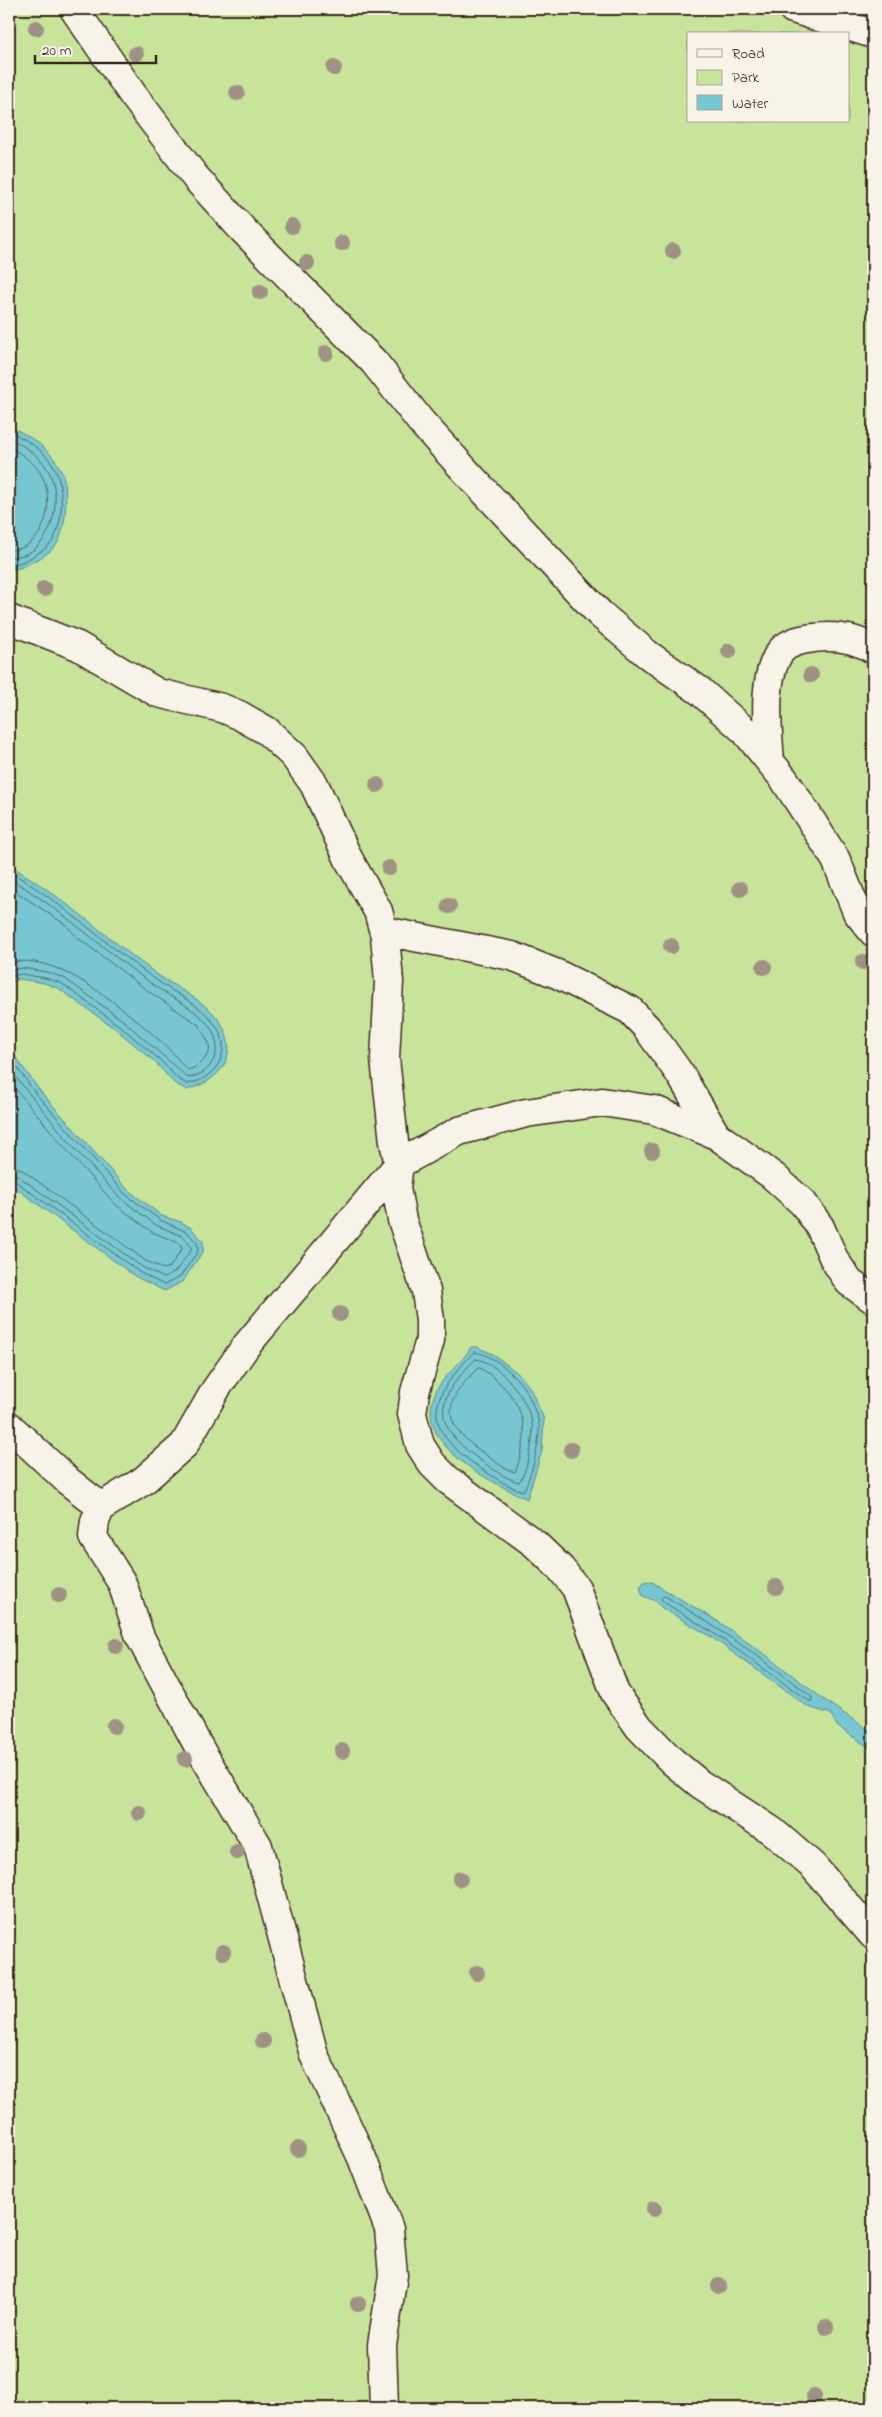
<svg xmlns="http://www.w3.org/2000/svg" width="882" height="2417" viewBox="0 0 882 2417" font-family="'Indie Flower',sans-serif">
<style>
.green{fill:#c8e49a;stroke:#82875c;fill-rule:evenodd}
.water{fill:#77c7d2;stroke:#5f888a}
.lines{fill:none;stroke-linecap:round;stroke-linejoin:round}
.shore{stroke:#536966;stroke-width:1}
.minor-casing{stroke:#3b2a1e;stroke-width:31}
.minor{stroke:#f7f3e8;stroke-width:28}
.tree{fill:#9f9285}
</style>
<rect width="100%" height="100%" fill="#f8e5e4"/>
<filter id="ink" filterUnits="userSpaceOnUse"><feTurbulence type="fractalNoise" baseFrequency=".02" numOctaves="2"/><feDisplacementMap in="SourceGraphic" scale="10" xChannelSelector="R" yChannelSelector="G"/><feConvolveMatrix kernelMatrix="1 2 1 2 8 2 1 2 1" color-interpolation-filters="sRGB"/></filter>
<g filter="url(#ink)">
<!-- green -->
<path class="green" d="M9 9H873V2408H9ZM688 34H848V121H688Z"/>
<!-- water -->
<path class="water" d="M9 426C30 436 50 448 61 470 69 487 67 530 56 545 50 553 39 559 30 563 22 567 18 570 9 568Z
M9 865C63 896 108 939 158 975 178 989 212 1004 223 1027 239 1059 218 1081 187 1090L174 1083 155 1062 118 1031 58 988 44 983 20 979 9 982Z
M9 1048 40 1091 128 1190 162 1216 181 1222 191 1228 203 1241V1251L183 1281 165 1291 136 1277 9 1183Z
M471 1347H477L493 1354 520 1375 530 1388 544 1419 542 1451 527 1499C492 1482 415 1447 434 1396 441 1376 461 1365 471 1347Z
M650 1581 719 1622 770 1658 827 1702 873 1733V1750L837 1726 831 1714 808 1707 710 1636 662 1608 656 1601 643 1596 640 1587 644 1582Z"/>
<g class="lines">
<!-- shore -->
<path class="shore" d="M9 431C27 440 50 453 57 474 64 493 63 524 52 542 47 548 37 554 30 558 22 562 18 564 9 564
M9 438C25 446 44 458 51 476 63 507 49 559 9 557
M9 447C22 454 36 463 43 478 55 504 44 551 9 550
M9 871C62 902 106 945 156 980 176 994 202 1005 216 1026 234 1051 215 1080 187 1084L178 1079 158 1058 121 1027 61 983 45 978 21 974 9 977
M9 878C60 908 104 950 152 984 171 998 200 1010 212 1030 224 1051 211 1075 188 1078L125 1022 64 978 46 972 22 968 9 971
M9 887 66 925 78 938 148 991 199 1025 210 1045 209 1052 204 1060 194 1068 188 1070C180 1064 175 1054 167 1047 132 1016 59 949 9 963
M9 1056 36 1094 125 1194 160 1220 187 1232 197 1243 198 1251 180 1277 164 1285 139 1272 14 1180 9 1179
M9 1069 75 1149 120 1198 156 1225 184 1237 192 1249 175 1272 164 1278 142 1267 17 1175 9 1173
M9 1081 70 1154 115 1204 152 1232 179 1243 182 1249 170 1267 163 1269 146 1261 21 1169 9 1165
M474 1352C492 1353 517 1376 526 1391 531 1399 535 1411 538 1419 543 1432 531 1480 523 1491 505 1486 489 1474 473 1463 417 1423 433 1395 474 1352Z
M476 1359C500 1362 528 1400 532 1423 535 1436 527 1472 519 1482 505 1479 492 1468 480 1460 430 1425 434 1399 476 1359Z
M480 1368C511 1387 532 1417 521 1453 519 1460 518 1467 515 1472 503 1469 492 1459 482 1452 441 1423 442 1403 477 1369Z
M665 1596C717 1627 765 1660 812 1697V1701H809L712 1632 665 1603 661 1599Z"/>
<!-- minor casing -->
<g class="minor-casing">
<path id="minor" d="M74 9 133 95 196 178 243 230 374 362 422 423 471 477 600 614 647 654 700 691 745 731 784 779 812 822 836 860 857 912 873 932
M793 9 873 34
M9 619 78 646 158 693 222 708 239 715 267 731 294 756 314 784 349 860 378 911 385 936 389 981 385 1059 394 1142 399 1164 396 1188 402 1220 426 1291 430 1320V1340L415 1392 412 1414 420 1445 432 1464 448 1480 535 1544 561 1569 576 1588 615 1693 639 1727 672 1761 700 1784 772 1831 813 1866 873 1935
M770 762C768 731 761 679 780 652 788 642 803 639 814 638 836 635 855 638 873 649
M384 931 512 956 557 974 630 1010 647 1028 680 1074 716 1135 773 1176 803 1203 820 1227 834 1259 849 1282 873 1299
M9 1426 68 1481 101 1507
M384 2408 382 2345 393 2275 389 2229 362 2158 314 2055 258 1846 201 1751 140 1637 122 1583 93 1537 95 1521 101 1507 143 1481 184 1445 216 1389 246 1346 399 1164 459 1131 526 1113 602 1102 654 1110 716 1135"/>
</g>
<!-- minor -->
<use href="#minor" class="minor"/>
</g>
<!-- trees -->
<g class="tree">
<circle cx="36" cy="28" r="8"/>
<circle cx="136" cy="54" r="8"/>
<circle cx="334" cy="68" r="8"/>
<circle cx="237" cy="93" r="8"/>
<circle cx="292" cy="226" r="8"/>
<circle cx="342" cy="243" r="8"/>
<circle cx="673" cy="251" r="8"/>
<circle cx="307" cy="263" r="8"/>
<circle cx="260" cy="292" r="8"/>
<circle cx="326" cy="353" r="8"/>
<circle cx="44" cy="589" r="8"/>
<circle cx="729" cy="651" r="8"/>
<circle cx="811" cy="675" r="8"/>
<circle cx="377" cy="785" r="8"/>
<circle cx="389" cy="868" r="8"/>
<circle cx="740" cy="889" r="8"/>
<circle cx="449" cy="906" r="8"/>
<circle cx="671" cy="946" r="8"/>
<circle cx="863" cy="962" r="8"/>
<circle cx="764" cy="967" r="8"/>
<circle cx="652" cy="1151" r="8"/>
<circle cx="340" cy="1314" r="8"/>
<circle cx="571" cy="1450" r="8"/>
<circle cx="776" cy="1587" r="8"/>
<circle cx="59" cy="1595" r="8"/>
<circle cx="116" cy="1646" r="8"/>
<circle cx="114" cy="1726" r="8"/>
<circle cx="342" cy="1751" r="8"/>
<circle cx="185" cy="1759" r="8"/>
<circle cx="139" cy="1813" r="8"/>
<circle cx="237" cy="1852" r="8"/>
<circle cx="460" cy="1879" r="8"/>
<circle cx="223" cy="1952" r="8"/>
<circle cx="477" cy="1973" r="8"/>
<circle cx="263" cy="2041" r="8"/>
<circle cx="298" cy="2149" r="8"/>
<circle cx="654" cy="2209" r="8"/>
<circle cx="719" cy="2286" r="8"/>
<circle cx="358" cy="2304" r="8"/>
<circle cx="826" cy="2327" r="8"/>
<circle cx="814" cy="2396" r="8"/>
</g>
</g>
<!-- margin -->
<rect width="882" height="2417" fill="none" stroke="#f7f3e8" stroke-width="30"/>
<rect x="15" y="15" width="852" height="2387" fill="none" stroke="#3b2a1e" stroke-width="2" filter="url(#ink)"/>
<!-- legend -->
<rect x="687" y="32" width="162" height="90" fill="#f7f3e8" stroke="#aca397"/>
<rect x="697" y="49" width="25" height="8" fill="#f7f3e8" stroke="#aca397"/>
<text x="732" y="58" font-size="15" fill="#3b2a1e">Road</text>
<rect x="697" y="70" width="25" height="15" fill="#c8e49a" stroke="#aca397"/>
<text x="732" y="82" font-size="15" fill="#3b2a1e">Park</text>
<rect x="697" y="95" width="25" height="15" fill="#77c7d2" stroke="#aca397"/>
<text x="732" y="108" font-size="15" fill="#3b2a1e">Water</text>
<!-- scale -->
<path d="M35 55v8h121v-8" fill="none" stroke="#3b2a1e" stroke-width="2.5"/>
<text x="42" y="55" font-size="15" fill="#3b2a1e" stroke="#f7f3e8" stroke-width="4" paint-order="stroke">20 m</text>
</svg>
